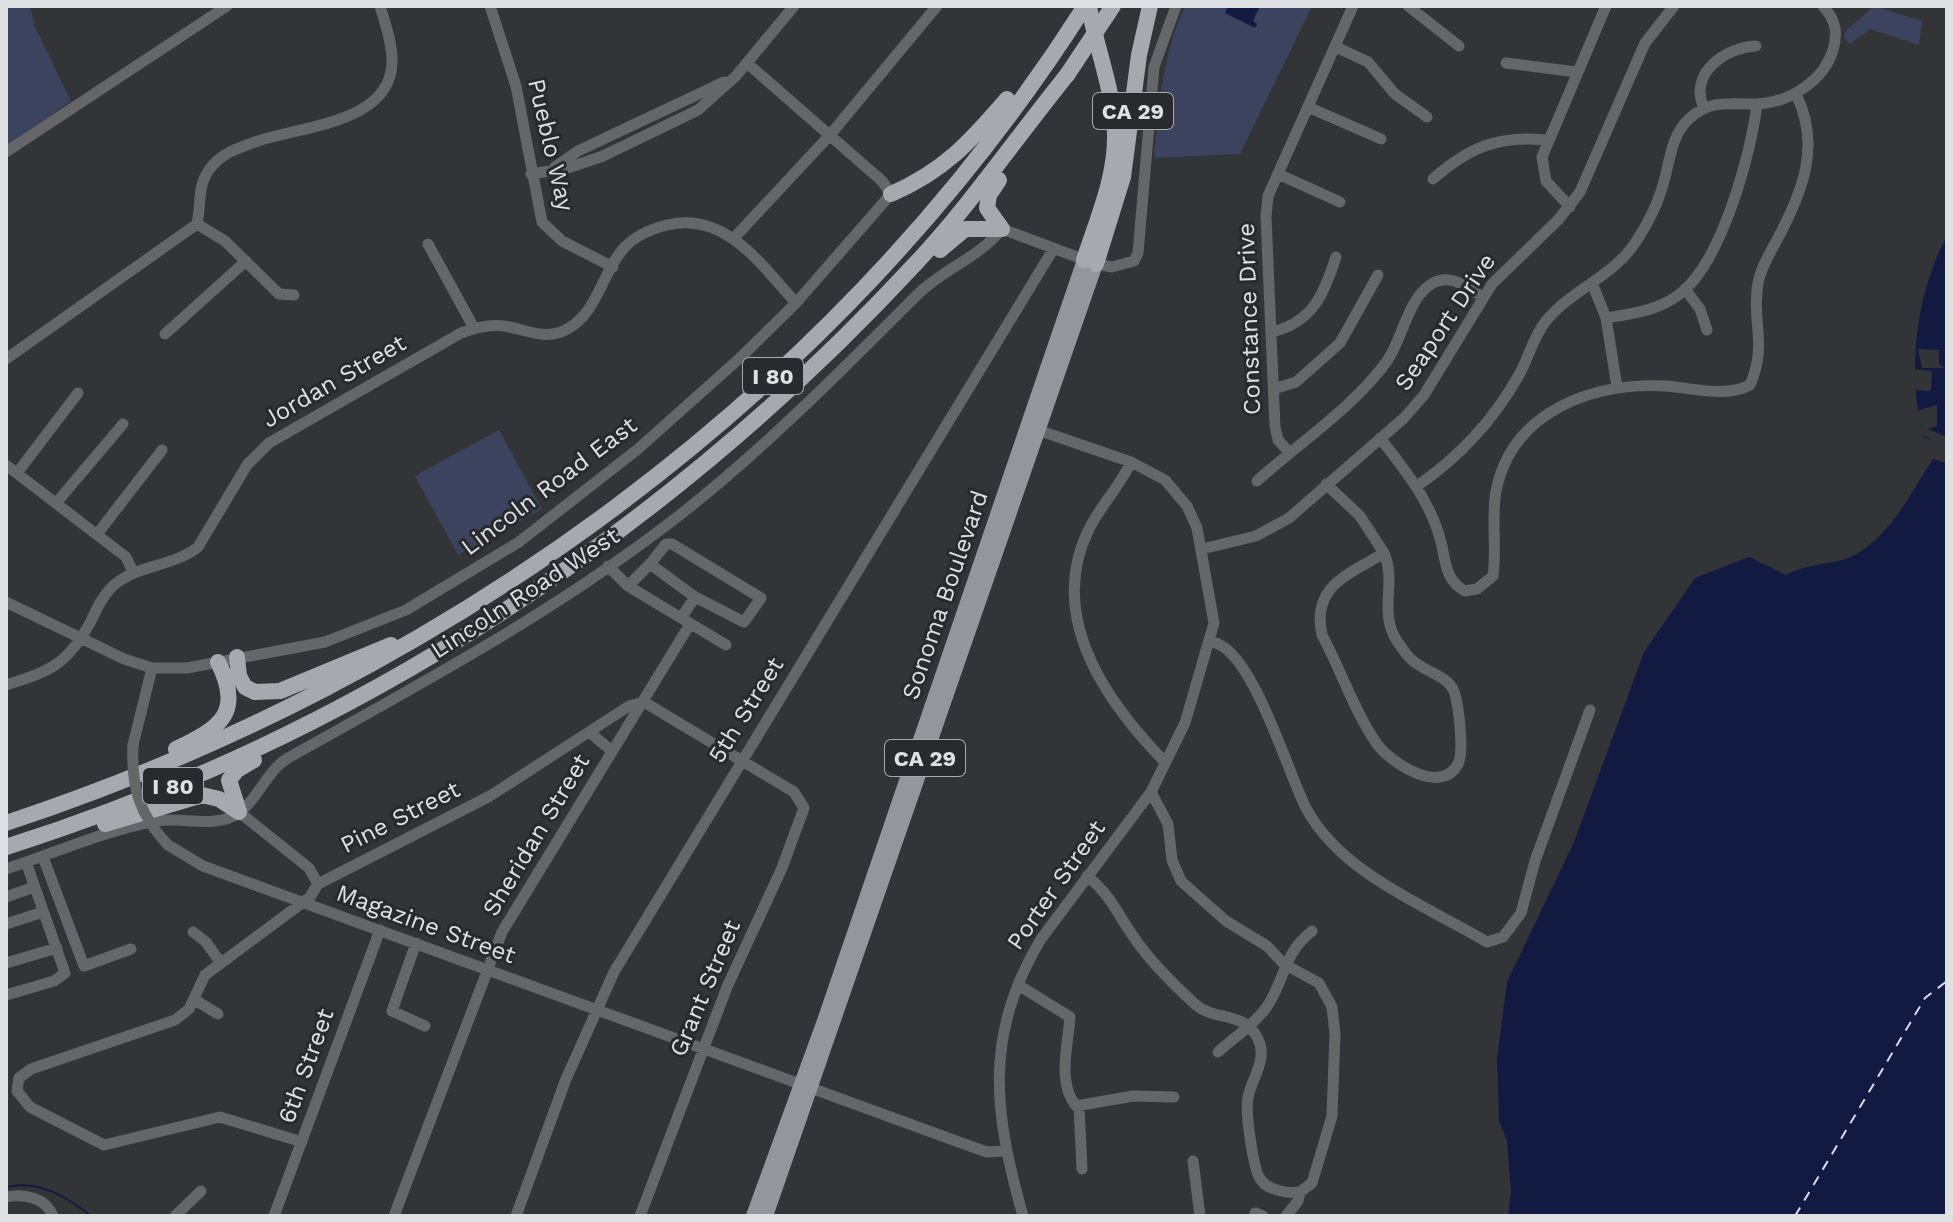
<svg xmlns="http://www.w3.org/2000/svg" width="1953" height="1222" viewBox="0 0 1953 1222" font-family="'Work Sans',sans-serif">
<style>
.green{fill:#3c435e}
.water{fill:#121a42}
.pier{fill:#323438}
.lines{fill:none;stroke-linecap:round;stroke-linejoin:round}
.stream{stroke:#121a42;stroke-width:2}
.ferry{stroke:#d3ddfb;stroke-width:2;stroke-dasharray:10 8;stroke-linecap:butt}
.minor{stroke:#656668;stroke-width:11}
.major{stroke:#95969b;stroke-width:14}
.highway{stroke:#a8a9af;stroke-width:16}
.minor-bridge{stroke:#656668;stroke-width:11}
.highway-bridge{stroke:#a8a9af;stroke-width:16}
.labels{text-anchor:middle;stroke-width:6;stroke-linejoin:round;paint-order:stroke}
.shield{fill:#282a2e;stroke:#a8a9ad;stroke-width:2}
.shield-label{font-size:22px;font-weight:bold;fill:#dfe0e3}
.street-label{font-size:24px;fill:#dfe0e3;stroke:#282a2e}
</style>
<rect width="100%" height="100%" fill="#323438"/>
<!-- green -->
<path class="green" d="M6 6H30L35 27 71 101 6 147Z
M1185 6H1312L1240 154 1154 158C1159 104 1162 56 1185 6Z
M1874 6 1922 21 1919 45 1870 29 1850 44 1844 38 1845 32Z
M499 430 542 509 458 555 415 476Z"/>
<!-- water -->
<path class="water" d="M1228 6H1260L1253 21 1257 24 1255 28 1225 13Z
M1947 236V445L1923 437C1907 372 1915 295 1947 236Z
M1933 459 1947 463V1216H1508L1511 1193 1507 1141 1499 1121 1497 1059 1507 982 1574 842 1644 652 1695 578 1749 557 1786 575C1808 562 1838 566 1858 553 1892 533 1912 491 1933 459Z"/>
<!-- pier -->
<path class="pier" d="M1918 349 1939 350V364L1944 368H1922Z
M1912 369 1932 371 1931 391 1912 390Z
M1937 405V426L1928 429 1947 437V447L1919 434 1918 430 1921 428 1916 411Z"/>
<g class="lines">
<!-- stream -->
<path class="stream" d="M6 1187C39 1180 66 1196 91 1216"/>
<!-- ferry -->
<path class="ferry" d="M1795 1216 1925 998 1947 981"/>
<!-- minor -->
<path class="minor" d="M490 6 516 86 542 222 562 241 613 267
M1408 6 1459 46
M1336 47 1368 62 1395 94 1427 117
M1506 63 1576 72
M1308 107 1381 139
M1704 108C1688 74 1725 47 1756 46
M6 152 227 6
M555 167 578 151 724 82
M531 174 568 168 603 156 698 110 736 76 794 6
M1278 174 1340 202
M1433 179C1468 148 1498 135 1546 140
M1570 207 1546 181 1542 157 1606 6
M197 224 225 241 279 294 294 295
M734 238 830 135 937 6
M428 244 474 328
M1592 283 1606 318 1617 387
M1685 289 1700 309 1707 330
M1606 318C1631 314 1656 311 1677 296 1721 266 1751 154 1757 104
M1272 332C1313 322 1324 294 1336 257
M165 334 246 261
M6 359 197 224C202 202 196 185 212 166 224 152 239 148 255 142 299 126 393 124 392 60 392 42 385 23 380 6
M1274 389 1296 382 1340 343 1378 275
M1380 438C1405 470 1431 502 1441 542 1446 562 1445 580 1465 591L1477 589 1493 576C1497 548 1491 520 1496 491 1512 411 1593 382 1666 386 1694 388 1725 398 1750 385 1768 343 1751 322 1758 283 1761 267 1770 253 1778 238 1803 191 1821 145 1796 94
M1289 452 1278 440 1275 427 1266 216 1268 196 1353 6
M1131 462C1120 486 1101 505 1089 529 1046 616 1105 701 1165 762
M6 465 126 557 133 572
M17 473 78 393
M1257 481C1299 443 1354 407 1387 361 1403 338 1408 297 1433 283 1451 273 1467 288 1483 297
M1326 484 1360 516 1384 553
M1417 486C1461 456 1493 421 1519 375 1529 357 1533 337 1546 321 1572 289 1615 276 1637 240 1646 226 1656 208 1661 191 1670 167 1669 137 1689 119 1711 98 1731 105 1758 104 1789 102 1823 82 1833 50 1838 33 1836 20 1823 6
M57 502 123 424
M98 533 162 450
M1202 549 1256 536 1289 518 1404 418 1424 395 1492 284 1558 220 1580 192 1645 43 1674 6
M1384 553C1397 583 1378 612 1397 641 1401 647 1406 655 1412 660 1427 674 1452 675 1456 698 1459 712 1464 753 1458 764 1441 796 1391 763 1377 744 1354 711 1341 670 1322 635 1311 586 1348 575 1384 553Z
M608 566 628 586 726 645
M628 586 650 564 695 597 744 622 761 598 672 544H666L650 564
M6 602 124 659 152 668 133 745
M681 618 695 597
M1212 642C1252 648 1287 771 1306 808 1341 874 1427 906 1487 942L1503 937 1521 913 1535 861 1590 710
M152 668H187L325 642 406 610 519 542 638 449 741 357 796 303 891 194 882 181 747 63
M6 685C51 671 68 664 91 621 97 608 103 595 114 585 139 564 173 567 198 547L247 465 269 443 461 333C477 327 493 323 509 327 530 331 548 341 569 328 599 310 602 272 624 248 635 236 651 229 667 225 726 211 761 265 796 303
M589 732 612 751
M239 812 309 868 318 884
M168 845 203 866 967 1145 987 1152 1004 1151
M43 857 84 966 131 949
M6 869C55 853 105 830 157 821 180 817 207 826 229 818 256 808 264 772 288 758 427 680 559 610 685 511 768 445 842 370 917 295 944 268 976 260 1002 229L1096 264 1112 267 1134 261 1138 253 1154 67 1176 6
M1087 876C1109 893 1116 911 1131 933 1147 958 1174 985 1196 1005 1215 1021 1245 1011 1258 1039 1268 1059 1252 1078 1248 1097 1245 1110 1253 1171 1261 1180 1268 1190 1288 1194 1300 1192L1312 1183 1332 1116 1335 1034 1332 1007 1319 983 1284 964 1267 946 1226 921 1181 881 1172 860 1168 824 1151 792
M6 897 34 887
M6 924 43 912
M193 932 206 942 220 962
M416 943 392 1011 425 1026
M6 963 57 948
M1018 985 1070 1017C1068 1045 1057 1083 1076 1106L1133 1096 1174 1097
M6 995 54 981 65 973 26 862
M195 1000 218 1014
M1218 1052C1235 1037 1256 1023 1268 1005 1286 977 1283 954 1312 931
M1079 1106 1082 1169
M302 1142 220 1117 104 1145 30 1107 17 1091 19 1078 31 1069 175 1020 189 1009 205 975 310 897 318 884 490 796 629 706 644 702 794 792 804 808 782 868 727 987 640 1216
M1193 1161 1200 1216
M6 1197C24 1193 46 1198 53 1216
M1255 1213 1263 1216
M175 1216 201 1191
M274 1216 380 930
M394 1216 502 932 690 624
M516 1216 566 1079 614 972 1054 248
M1023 1216C994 1113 983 1035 1041 939L1151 792 1185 723 1214 623 1197 528 1187 506 1165 480 1131 462 1032 428
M1286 1216 1298 1201 1300 1192"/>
<!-- major -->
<path class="major" d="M753 1216 825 1018 1084 260
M766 1216 1096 264"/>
<!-- highway -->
<path class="highway" d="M999 180 989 195 987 208 1002 229
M891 194C944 171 970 142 1007 99
M940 250 965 229H1002
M1084 260C1097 220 1116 177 1115 134 1114 90 1096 49 1089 6
M1096 264 1123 177 1139 55 1150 6
M237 657 239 676 245 687 255 692 280 691 391 645
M176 749C220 728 244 713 218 662
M239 812 229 780 237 770 254 760
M6 823C442 679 837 396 1085 6
M105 824 202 795 219 799 239 812
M6 847C356 736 667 532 916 263 971 204 1016 138 1067 75"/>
<!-- minor-bridge -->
<path class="minor-bridge" d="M133 745C131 786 139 815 168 845"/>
<!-- highway-bridge -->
<path class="highway-bridge" d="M1067 75 1113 6"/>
</g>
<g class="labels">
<!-- shield labels -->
<g class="shield">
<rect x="1093" y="93" width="80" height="36" rx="6"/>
<rect x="743" y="358" width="60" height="36" rx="6"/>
<rect x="885" y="740" width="80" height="36" rx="6"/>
<rect x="143" y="768" width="60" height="36" rx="6"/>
</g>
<g class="shield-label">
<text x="1133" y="119">CA 29</text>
<text x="773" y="384">I 80</text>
<text x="925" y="766">CA 29</text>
<text x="173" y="794">I 80</text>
</g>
<!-- street labels -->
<g class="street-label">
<text transform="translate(551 145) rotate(77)" y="8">Pueblo Way</text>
<text transform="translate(1249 319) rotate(-92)" y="8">Constance Drive</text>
<text transform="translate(1445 322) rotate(-56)" y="8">Seaport Drive</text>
<text transform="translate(334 381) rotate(-30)" y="8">Jordan Street</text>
<text transform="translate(549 486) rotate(-37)" y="8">Lincoln Road East</text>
<text transform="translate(525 593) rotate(-33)" y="8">Lincoln Road West</text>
<text transform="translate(945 595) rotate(-71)" y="8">Sonoma Boulevard</text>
<text transform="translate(746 710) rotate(-58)" y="8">5th Street</text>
<text transform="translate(400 817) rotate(-27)" y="8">Pine Street</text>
<text transform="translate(536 835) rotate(-59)" y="8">Sheridan Street</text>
<text transform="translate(1056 885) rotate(-55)" y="8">Porter Street</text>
<text transform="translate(426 924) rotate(20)" y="8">Magazine Street</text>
<text transform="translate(705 988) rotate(-67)" y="8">Grant Street</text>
<text transform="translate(306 1066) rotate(-70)" y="8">6th Street</text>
</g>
</g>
<!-- border -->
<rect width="1953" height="1222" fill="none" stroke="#dfe0e3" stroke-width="16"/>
</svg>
